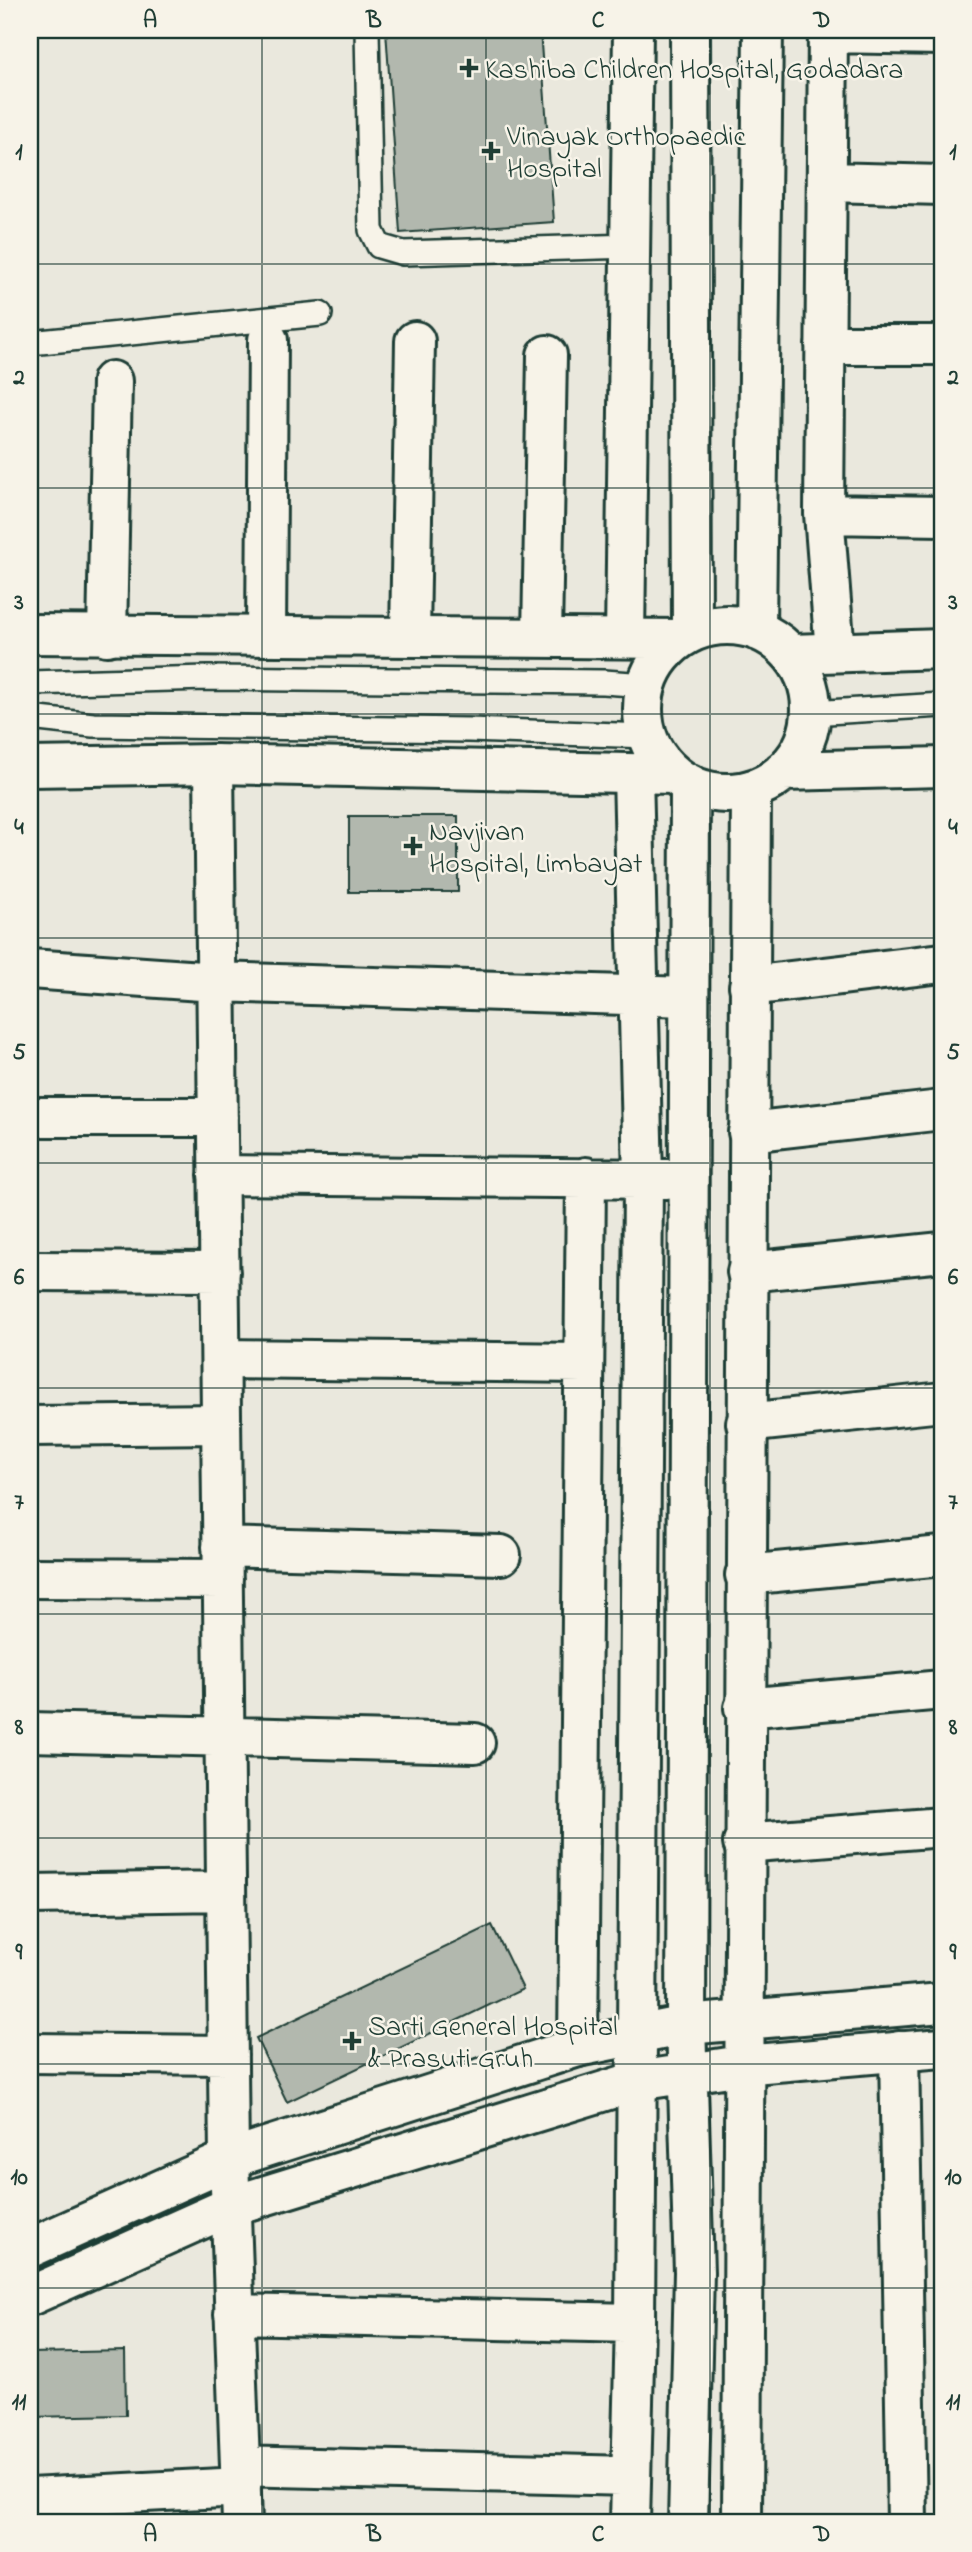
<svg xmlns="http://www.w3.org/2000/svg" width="972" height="2552" viewBox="0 0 972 2552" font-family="'Indie Flower',sans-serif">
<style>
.building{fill:#b2b8ae;stroke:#1f3d34;stroke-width:2}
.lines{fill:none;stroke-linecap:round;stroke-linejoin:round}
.service-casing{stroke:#1f3d34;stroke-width:28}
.minor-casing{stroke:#1f3d34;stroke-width:44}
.tertiary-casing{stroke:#1f3d34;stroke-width:44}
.secondary-casing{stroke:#1f3d34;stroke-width:44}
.service{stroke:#f7f3e8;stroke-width:23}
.minor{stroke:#f7f3e8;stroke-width:38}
.tertiary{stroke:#f7f3e8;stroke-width:38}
.secondary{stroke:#f7f3e8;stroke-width:38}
.grid{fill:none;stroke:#1f3d34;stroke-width:2;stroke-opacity:0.55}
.poi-dot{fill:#1f3d34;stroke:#f7f3e8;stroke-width:2.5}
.labels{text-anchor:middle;stroke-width:5;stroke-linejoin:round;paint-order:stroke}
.poi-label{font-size:28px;fill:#1f3d34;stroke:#f7f3e8;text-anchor:start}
.neatline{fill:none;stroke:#1f3d34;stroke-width:2.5}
.grid-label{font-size:23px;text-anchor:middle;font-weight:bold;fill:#1f3d34}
</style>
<rect width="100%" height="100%" fill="#eae8dd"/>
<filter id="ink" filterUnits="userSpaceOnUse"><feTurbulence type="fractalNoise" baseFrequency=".0143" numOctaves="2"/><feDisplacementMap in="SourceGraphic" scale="14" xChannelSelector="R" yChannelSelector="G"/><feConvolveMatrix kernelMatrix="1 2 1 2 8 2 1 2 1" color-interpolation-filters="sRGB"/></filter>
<g filter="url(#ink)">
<!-- building -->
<path class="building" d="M386 30H540L554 222 400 233Z
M349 816H458V892H349Z
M492 1925 523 1989 287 2102 256 2038Z
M125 2351 126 2415 30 2417V2353Z"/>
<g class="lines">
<!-- service casing -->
<g class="service-casing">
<path id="service" d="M367 30 371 230 379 246 403 253 632 246
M30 343 320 314
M30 683 207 678 604 682 646 685
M811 713 942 705
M30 718 93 725 469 730 649 736"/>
</g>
<!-- minor casing -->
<g class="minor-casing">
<path id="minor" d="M828 30 824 514 835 652
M828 33 942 35
M827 182 942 185
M825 345H942
M824 514 942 516
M107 636 112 381
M266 636 268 340
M410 636 415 341
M542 637 547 355
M625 638 633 30
M214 764 229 2159 242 2522
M30 969 216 982 688 997
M749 986 942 963
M30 1117H218
M748 1132 942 1110
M218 1175 667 1179
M30 1271 220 1272
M747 1272 942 1252
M221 1359 583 1363
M746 1423 942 1402
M30 1426 221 1424
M222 1547 501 1555
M745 1575 942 1556
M30 1578 223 1579
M744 1708 942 1690
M30 1732 475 1743
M743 1843 942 1827
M30 1894 226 1891
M578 2047 586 1177
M899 2051 907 2522
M30 2053 228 2055
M234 2314 635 2323
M240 2466 631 2476
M30 2498 241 2487
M630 2522 635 2323 643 1178 633 774"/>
</g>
<!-- tertiary casing -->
<g class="tertiary-casing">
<path id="tertiary" d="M690 30 692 632
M756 630 763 30
M30 2248 229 2159 578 2047 686 2025 942 2003
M30 2296 231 2206 637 2081 742 2065 942 2048
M688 2522 694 2272 686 2025 690 784
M742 2522 751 790"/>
</g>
<!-- secondary casing -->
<g class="secondary-casing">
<path id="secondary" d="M643 709a84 84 0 1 1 168 0a84 84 0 1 1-168 0Z
M30 634 680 639
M791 654 942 649
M30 767 214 764 673 774
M783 771 942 767"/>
</g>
<!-- service -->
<use href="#service" class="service"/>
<!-- minor -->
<use href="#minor" class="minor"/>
<!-- tertiary -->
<use href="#tertiary" class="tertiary"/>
<!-- secondary -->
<use href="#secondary" class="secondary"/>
</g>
</g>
<!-- grid -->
<path class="grid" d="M262 30V2522M486 30V2522M710 30V2522M30 264H942M30 488H942M30 714H942M30 938H942M30 1163H942M30 1388H942M30 1614H942M30 1838H942M30 2064H942M30 2288H942"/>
<!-- markers -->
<g class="poi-dot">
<path d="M465.5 57.5h7v7h7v7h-7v7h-7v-7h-7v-7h7z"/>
<path d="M487.5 140.5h7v7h7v7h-7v7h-7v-7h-7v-7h7z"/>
<path d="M409.5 835.5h7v7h7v7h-7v7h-7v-7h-7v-7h7z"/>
<path d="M348.5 2030.5h7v7h7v7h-7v7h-7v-7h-7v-7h7z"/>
</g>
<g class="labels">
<!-- poi labels -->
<g class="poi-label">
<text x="485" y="78">Kashiba Children Hospital, Godadara</text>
<text x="507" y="145">Vinayak Orthopaedic<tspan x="507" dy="32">Hospital</tspan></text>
<text x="429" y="840">Navjivan<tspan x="429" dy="32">Hospital, Limbayat</tspan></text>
<text x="368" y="2035">Sarti General Hospital<tspan x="368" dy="32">&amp; Prasuti Gruh</tspan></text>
</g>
</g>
<!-- margin -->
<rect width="972" height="2552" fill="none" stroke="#f7f3e8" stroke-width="77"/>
<rect x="38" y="38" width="896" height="2476" class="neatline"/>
<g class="grid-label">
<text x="150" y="27">A</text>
<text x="374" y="27">B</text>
<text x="598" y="27">C</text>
<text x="822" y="27">D</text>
<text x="19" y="159">1</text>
<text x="953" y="159">1</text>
<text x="19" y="384">2</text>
<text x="953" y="384">2</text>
<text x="19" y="609">3</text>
<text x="953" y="609">3</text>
<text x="19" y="834">4</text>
<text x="953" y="834">4</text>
<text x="19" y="1059">5</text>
<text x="953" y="1059">5</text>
<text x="19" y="1284">6</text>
<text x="953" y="1284">6</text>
<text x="19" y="1509">7</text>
<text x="953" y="1509">7</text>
<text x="19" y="1734">8</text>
<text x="953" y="1734">8</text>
<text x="19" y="1959">9</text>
<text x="953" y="1959">9</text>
<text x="19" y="2184">10</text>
<text x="953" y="2184">10</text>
<text x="19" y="2409">11</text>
<text x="953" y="2409">11</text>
<text x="150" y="2541">A</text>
<text x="374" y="2541">B</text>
<text x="598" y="2541">C</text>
<text x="822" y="2541">D</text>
</g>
</svg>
